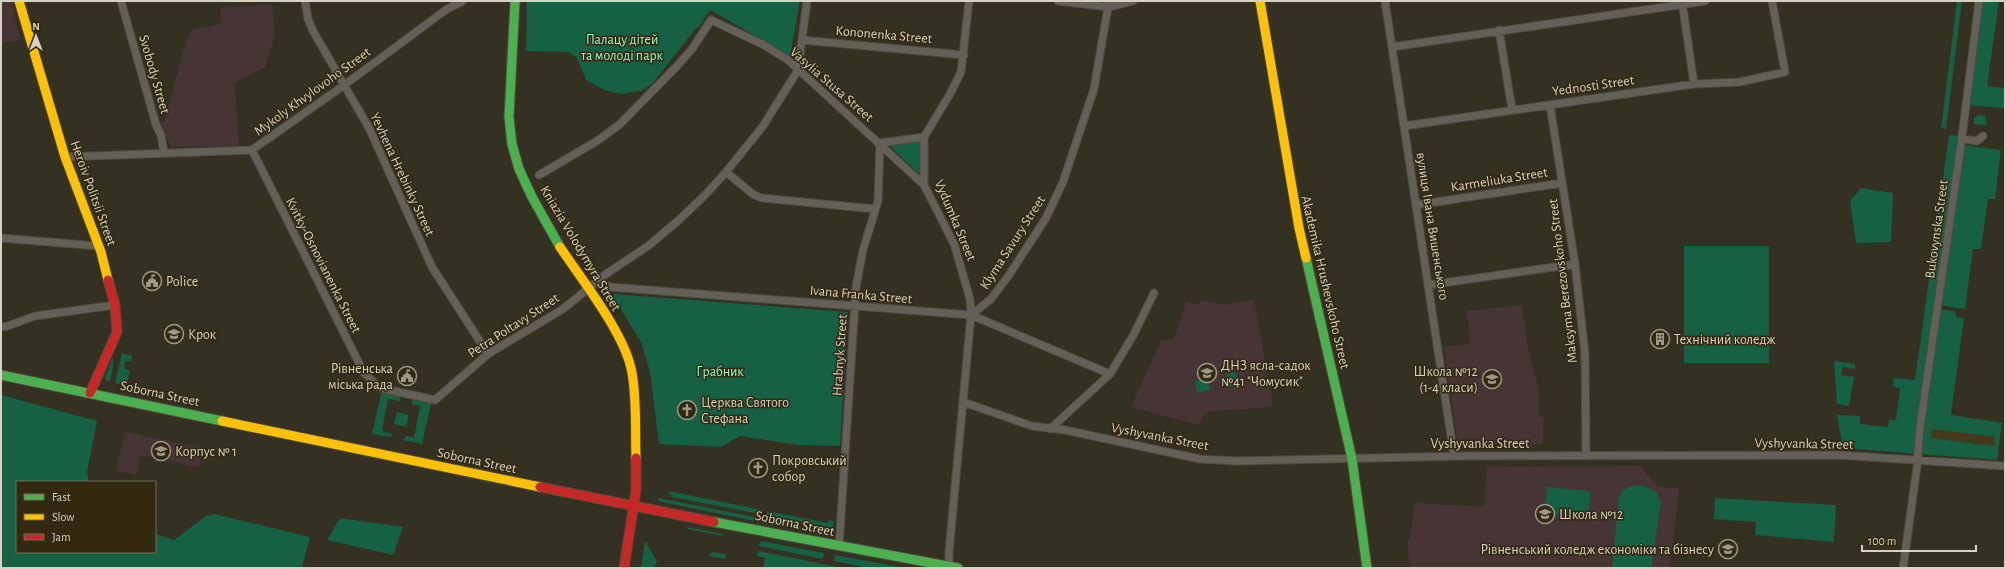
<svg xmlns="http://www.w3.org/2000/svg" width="2006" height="569" viewBox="0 0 2006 569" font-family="'Alegreya Sans',sans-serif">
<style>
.built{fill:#443a1b}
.education{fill:#473435}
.green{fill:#166043;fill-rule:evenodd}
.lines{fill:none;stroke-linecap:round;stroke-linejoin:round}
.street-casing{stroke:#4f4c3f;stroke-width:9}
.fast-casing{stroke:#4f4c3f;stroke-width:11}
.slow-casing{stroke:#4f4c3f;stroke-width:11}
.jam-casing{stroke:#4f4c3f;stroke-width:11}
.street{stroke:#646057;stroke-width:7}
.fast{stroke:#4caf50;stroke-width:9}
.slow{stroke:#ffc107;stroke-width:9}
.jam{stroke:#c62828;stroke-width:9}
.labels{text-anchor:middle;stroke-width:3;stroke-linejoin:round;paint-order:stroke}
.street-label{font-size:14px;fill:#d6d1c2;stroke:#322910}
.park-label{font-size:14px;fill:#8dfac7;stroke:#322910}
.poi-label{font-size:14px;fill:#d6d1c2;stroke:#322910;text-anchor:start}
</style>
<rect width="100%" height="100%" fill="#343022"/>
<!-- built -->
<path class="built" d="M1932 428 1995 437 1994 446 1931 438Z"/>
<!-- education -->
<path class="education" d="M1 1H12L20 40 1 43Z
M272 4 275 36 265 67 235 83 239 146 171 147 160 122H164L186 42 191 30 221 24 220 8Z
M1254 299 1273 407 1206 412 1198 425 1131 407 1161 340 1174 339 1186 302 1198 305 1201 300 1225 305Z
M1522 305 1528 348 1539 390V417H1543V444L1458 446 1444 347 1470 343 1467 311Z
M125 432 203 448 199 467 140 455 136 475 116 471Z
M1640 466 1658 487 1679 488 1670 568H1410L1407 544 1410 537 1415 503 1484 507 1487 467Z"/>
<!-- green -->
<path class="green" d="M527 1H800L790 56 710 10 699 27 696 28 652 84 641 91 621 94 604 90 586 80 577 58 569 52 526 51Z
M1957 1H1962L1946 129 1941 128Z
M1982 1H1999L1987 86 2005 88V108L1968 105Z
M1978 115 1985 116 1987 125 1974 124V118Z
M1949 135 1962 136V145L2001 150 1995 199H1988L1981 249H1973L1965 309 1937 305 1936 309 1955 311 1956 317 1964 318 1951 415 2002 423 1997 460 1843 448 1837 415 1860 416V424L1888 427 1889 420H1896L1900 388 1893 387 1894 378 1915 380ZM1932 429 1995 437 1994 446 1931 438Z
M917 141 921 143 920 172 919 174 891 147 892 145Z
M1861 188 1893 193 1891 242 1856 243 1850 201Z
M1684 246H1769V363H1684Z
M614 294 848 312 840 446 798 445 740 436 721 447 659 444 650 372 641 342 614 298Z
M122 353 132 356 131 362 127 361 124 364 125 369 130 371 126 386 115 383Z
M113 356V367L110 381H106L105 378Z
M1834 361 1855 364V369L1843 367 1841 375 1854 377 1849 406 1837 404Z
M1236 372 1237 385 1229 387 1226 373Z
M1208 378 1210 390 1197 393 1195 381Z
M385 392 401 395 400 401 388 399 382 431 392 434 391 437 372 434 381 394Z
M1 395 97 421 87 472 89 482H17V552H155V534L174 540 206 516 214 514 310 537 302 568H1Z
M413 397 430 402 431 404 422 444 403 440 406 436 414 438 420 406 411 404Z
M397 412 409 415 406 427 394 424Z
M1639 485C1651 488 1656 489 1661 502L1651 568H1612L1619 496C1624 488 1629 486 1639 485Z
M1547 487 1591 491 1588 518 1545 513Z
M668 491 762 510 760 514 672 497Z
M659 498 760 518 759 522 658 501Z
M1715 498 1836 505 1834 542 1755 535 1756 522 1714 519Z
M767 511 828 523V520L834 521 833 528 767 515Z
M340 518 403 527 393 555 327 540Z
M766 520 833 533V537L765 523Z
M687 527 723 534V536L687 529Z
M645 541 657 561 654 568H641Z
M761 541 824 553 823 559 758 546Z
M758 551 843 568H763L765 558 757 556Z
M712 552 726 554 725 559 709 556Z
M835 555 906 568H869L834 561Z"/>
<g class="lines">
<!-- street casing -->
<g class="street-casing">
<path id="street" d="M121 1 156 125 161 135 164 153
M305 1 308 19 313 31 369 128 432 267 488 354
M1058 1 1109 7 1133 1
M1385 1 1454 456
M1682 1 1694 84
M1499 30 1512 109
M802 40 964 55
M1392 47 1705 1
M1550 105 1575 264 1585 354 1586 456
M1404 126 1694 84 1740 82 1785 72 1772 1
M1962 139 1977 141 1983 136
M880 143 924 137
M252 150 364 373 380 388 435 400 488 354 563 309 606 274 648 246 679 220 706 194 726 172 763 126 798 70 807 1
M65 157 252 150 343 86 447 9 463 1
M726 172 754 195 762 198 875 209
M539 175 597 141 619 125 677 66 692 49 711 20 762 44 788 60 924 185
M1416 205 1562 183
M1 238 98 246
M599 282 610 287 971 315 1110 374
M1429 285 1575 264
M971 315 991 299 1009 275 1046 218 1063 182 1094 89 1109 1
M1 326 5 327 35 316 115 305
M963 402 1032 426 1065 430 1200 459 1237 461 1463 456 1839 455 2005 466
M1050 429 1110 374 1134 334 1154 293
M839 547 856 287 863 250 878 201 880 143
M949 568V552L971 315 970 299 954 244 924 185V137L950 94 961 72 969 1
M1903 568 1917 467 1920 427 1961 145 1979 1"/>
</g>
<!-- fast casing -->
<g class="fast-casing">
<path id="fast" d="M515 1 509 117 512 144 519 169 532 197 560 247
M1306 258 1352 459 1367 568
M1 375 222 421
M714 522 958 568"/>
</g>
<!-- slow casing -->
<g class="slow-casing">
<path id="slow" d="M19 1 65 157 101 252 108 280
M1260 1 1299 228 1306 258
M560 247C582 280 626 335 632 373 637 401 635 430 636 458
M222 421 540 487"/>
</g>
<!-- jam casing -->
<g class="jam-casing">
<path id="jam" d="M90 393 117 332 115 305 108 280
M540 487 714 522
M624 568 636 490V458"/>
</g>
<!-- street -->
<use href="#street" class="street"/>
<!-- fast -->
<use href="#fast" class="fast"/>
<!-- slow -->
<use href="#slow" class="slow"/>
<!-- jam -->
<use href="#jam" class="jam"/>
</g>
<!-- icons -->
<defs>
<g id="civic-ring" transform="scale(1)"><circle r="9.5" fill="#322910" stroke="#9d998a" stroke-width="1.5"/><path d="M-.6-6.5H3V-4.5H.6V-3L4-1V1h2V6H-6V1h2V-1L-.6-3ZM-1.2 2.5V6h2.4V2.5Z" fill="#9d998a"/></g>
<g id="school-ring" transform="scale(1)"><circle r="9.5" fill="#322910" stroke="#9d998a" stroke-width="1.5"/><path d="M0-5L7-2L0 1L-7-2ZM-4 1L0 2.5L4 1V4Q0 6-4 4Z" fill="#9d998a"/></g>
<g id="building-ring" transform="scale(1)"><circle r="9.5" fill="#322910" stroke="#9d998a" stroke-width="1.5"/><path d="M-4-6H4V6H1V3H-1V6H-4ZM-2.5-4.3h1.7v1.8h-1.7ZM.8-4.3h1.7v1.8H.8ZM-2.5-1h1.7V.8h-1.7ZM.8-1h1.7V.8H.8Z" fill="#9d998a"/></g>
<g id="church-ring" transform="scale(1)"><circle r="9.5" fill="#322910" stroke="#9d998a" stroke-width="1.5"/><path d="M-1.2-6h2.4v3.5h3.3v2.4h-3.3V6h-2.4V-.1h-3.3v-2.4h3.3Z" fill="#9d998a"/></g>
<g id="university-ring" transform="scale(1)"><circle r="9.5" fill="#322910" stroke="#9d998a" stroke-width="1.5"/><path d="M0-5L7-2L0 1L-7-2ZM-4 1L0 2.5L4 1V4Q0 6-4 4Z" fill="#9d998a"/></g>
</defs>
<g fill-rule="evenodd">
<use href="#civic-ring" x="152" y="281"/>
<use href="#school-ring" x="174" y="334"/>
<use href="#building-ring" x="1660" y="339"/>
<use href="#school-ring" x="1207" y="373"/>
<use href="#civic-ring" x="407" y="376"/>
<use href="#school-ring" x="1492" y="379"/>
<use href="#church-ring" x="687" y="410"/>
<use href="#university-ring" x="161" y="451"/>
<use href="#church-ring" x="758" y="468"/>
<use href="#school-ring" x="1545" y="514"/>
<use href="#university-ring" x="1728" y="549"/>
</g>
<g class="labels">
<!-- street labels -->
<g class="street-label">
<text transform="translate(884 34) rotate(5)" y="5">Kononenka Street</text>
<text transform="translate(155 74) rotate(74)" y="5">Svobody Street</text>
<text transform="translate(832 84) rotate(41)" y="5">Vasylia Stusa Street</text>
<text transform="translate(1593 85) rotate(-8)" y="5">Yednosti Street</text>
<text transform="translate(312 91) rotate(-36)" y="5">Mykoly Khvylovoho Street</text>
<text transform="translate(403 174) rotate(65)" y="5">Yevhena Hrebinky Street</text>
<text transform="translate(1499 179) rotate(-9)" y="5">Karmeliuka Street</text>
<text transform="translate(94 193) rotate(70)" y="5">Heroiv Politsii Street</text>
<text transform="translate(956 220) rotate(67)" y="5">Vydumka Street</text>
<text transform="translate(1433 226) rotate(81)" y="5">вулиця Івана Вишенського</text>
<text transform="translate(1936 229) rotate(-82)" y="5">Bukovynska Street</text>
<text transform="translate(1012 242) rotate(-57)" y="5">Klyma Savury Street</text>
<text transform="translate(581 248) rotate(59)" y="5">Kniazia Volodymyra Street</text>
<text transform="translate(324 265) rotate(63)" y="5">Kvitky-Osnovianenka Street</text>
<text transform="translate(1562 281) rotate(-97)" y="5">Maksyma Berezovskoho Street</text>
<text transform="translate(1326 282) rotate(77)" y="5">Akademika Hrushevskoho Street</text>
<text transform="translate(861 294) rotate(5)" y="5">Ivana Franka Street</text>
<text transform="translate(513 325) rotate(-33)" y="5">Petra Poltavy Street</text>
<text transform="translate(839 355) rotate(-86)" y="5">Hrabnyk Street</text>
<text transform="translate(160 393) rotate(12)" y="5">Soborna Street</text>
<text transform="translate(1160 436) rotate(11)" y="5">Vyshyvanka Street</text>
<text x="1480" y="448">Vyshyvanka Street</text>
<text transform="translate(1804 443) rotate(1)" y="5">Vyshyvanka Street</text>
<text transform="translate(477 460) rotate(12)" y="5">Soborna Street</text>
<text transform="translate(795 523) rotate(12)" y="5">Soborna Street</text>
</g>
<!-- park labels -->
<g class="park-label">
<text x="622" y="44">Палацу дітей<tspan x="622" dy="16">та молоді парк</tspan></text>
<text x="720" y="376">Грабник</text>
</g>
<!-- poi labels -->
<g class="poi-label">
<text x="166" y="286">Police</text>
<text x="188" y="339">Крок</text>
<text x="1674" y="344">Технічний коледж</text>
<text x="1221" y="370">ДНЗ ясла-садок<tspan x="1221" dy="16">№41 "Чомусик"</tspan></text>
<text x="393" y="373" text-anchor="end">Рівненська<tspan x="393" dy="16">міська рада</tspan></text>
<text x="1478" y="376" text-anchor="end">Школа №12<tspan x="1478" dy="16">(1-4 класи)</tspan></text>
<text x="701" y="407">Церква Святого<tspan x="701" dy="16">Стефана</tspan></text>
<text x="175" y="456">Корпус № 1</text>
<text x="772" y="465">Покровський<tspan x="772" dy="16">собор</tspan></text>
<text x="1559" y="519">Школа №12</text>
<text x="1714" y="554" text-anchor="end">Рівненський коледж економіки та бізнесу</text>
</g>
</g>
<!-- border -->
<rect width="2006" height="569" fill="none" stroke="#d6d1c2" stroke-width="4"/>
<!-- legend -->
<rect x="16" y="481" width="140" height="72" fill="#322910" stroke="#746c57"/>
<rect x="24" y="494" width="20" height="6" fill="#4caf50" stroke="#746c57"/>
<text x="52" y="501" font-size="12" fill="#d6d1c2">Fast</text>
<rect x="24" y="514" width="20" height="6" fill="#ffc107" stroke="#746c57"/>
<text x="52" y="521" font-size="12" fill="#d6d1c2">Slow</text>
<rect x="24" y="534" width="20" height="6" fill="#c62828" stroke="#746c57"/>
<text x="52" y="541" font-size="12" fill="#d6d1c2">Jam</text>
<!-- north arrow -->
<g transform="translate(36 36)" stroke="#322910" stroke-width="3" paint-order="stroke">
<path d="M0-3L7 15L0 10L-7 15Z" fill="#d6d1c2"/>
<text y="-6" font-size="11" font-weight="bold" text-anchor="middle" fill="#d6d1c2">N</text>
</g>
<!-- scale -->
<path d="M1862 545v6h114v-6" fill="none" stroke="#d6d1c2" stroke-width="2"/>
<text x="1868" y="545" font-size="12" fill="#d6d1c2" stroke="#322910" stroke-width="3" paint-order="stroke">100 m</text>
</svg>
